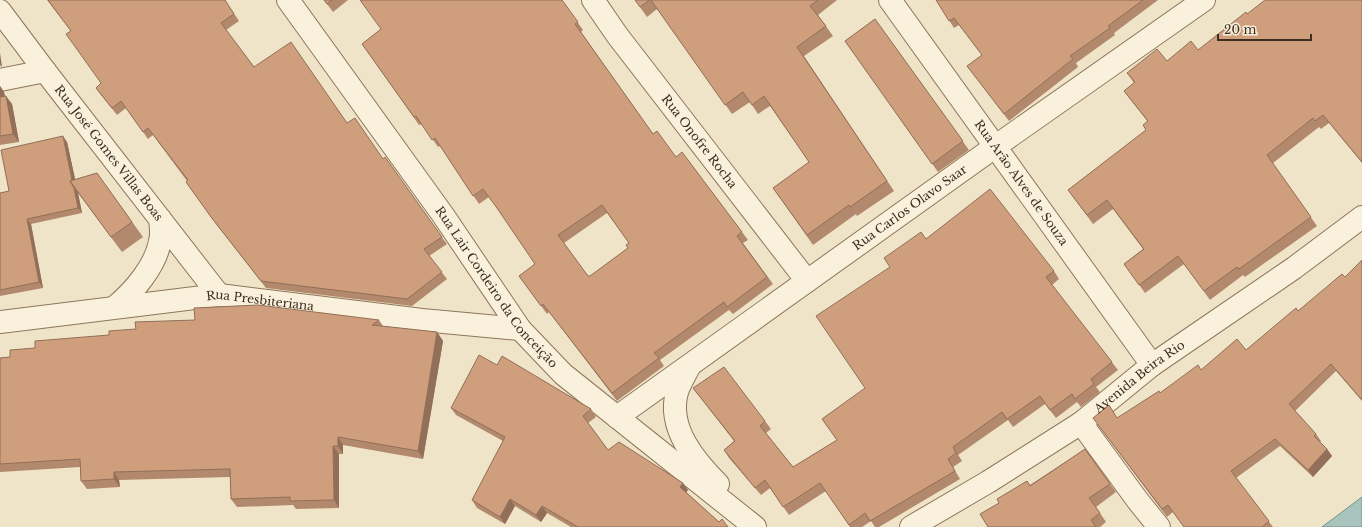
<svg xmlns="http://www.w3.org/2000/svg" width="1362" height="527" viewBox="0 0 1362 527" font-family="'Libre Baskerville',serif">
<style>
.water{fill:#a9c4bc;stroke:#6f938a}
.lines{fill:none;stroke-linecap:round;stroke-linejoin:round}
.minor-casing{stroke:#8d765c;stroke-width:24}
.minor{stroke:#faf1dc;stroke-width:22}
.wall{fill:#b2896c;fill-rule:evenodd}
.shaded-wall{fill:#916f58}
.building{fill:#cf9f7d;stroke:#916f58;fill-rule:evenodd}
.labels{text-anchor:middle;stroke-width:3;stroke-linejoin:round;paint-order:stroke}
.street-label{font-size:12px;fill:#3d2e20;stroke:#f7eed8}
</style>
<rect width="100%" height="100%" fill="#f0e4c8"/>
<!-- water -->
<path class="water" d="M1362 497V527H1322Z"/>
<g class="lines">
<!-- minor casing -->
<g class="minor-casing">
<g id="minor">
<path id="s1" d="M288 0 443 215 520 329 563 374 755 527"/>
<path id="s2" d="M593 0 617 35 807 281"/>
<path id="s3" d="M890 0 1152 365"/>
<path id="s4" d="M0 11 45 71 219 295"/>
<path d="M0 80 45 71"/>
<path d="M115 307C133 292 156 266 160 241 162 234 161 227 160 219"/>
<path id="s5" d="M0 322 219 295 422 320 520 329"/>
<path d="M689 367C685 375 680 383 677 392 667 428 695 461 718 484"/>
<path id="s6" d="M617 417 996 146 1204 0"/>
<path d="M1081 423 1138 501 1159 527"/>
<path id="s7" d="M911 527 988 482 1081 423 1152 365 1294 268 1362 217"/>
</g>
</g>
<!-- minor -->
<use href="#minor" class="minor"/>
</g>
<!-- wall -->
<path class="wall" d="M47 0H225L239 21 226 30 254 67 347 123 383 159 447 244 429 256 447 279 412 306 266 288 216 224 186 182 187 181 153 135 148 139 126 108 117 115 101 95 96 88 101 83 71 31Z
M324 0H348L333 12Z
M562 0 583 30 581 32 653 134 676 157 742 232 748 240 743 243 773 284 733 314 729 310 660 360 664 366 617 401 549 312 547 314 519 276 535 264 501 214 489 197 479 204 440 146 438 147 422 124 419 125 362 44 381 29ZM607 213 629 243 628 248 590 276H588L564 243Z
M635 0H837L818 15 833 36 804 56 894 191 857 216 856 214 813 245 773 188 809 162 770 106 758 114 750 102 732 114 657 9 647 17Z
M936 0H1158L1114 33 1115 35 1076 63 1078 67 1009 121 967 66 982 55 959 25 954 28Z
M1362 0V163L1329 123 1321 129 1319 127 1273 163 1317 226 1245 277 1243 275 1210 300 1184 264 1145 293 1124 264 1143 249 1113 209 1093 224 1068 190 1146 130 1148 122 1130 99 1124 91 1134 83 1127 73 1167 61 1198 50 1247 14Z
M875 19 969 150 938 172 845 41Z
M0 86 4 92 5 96 12 104 19 142 0 145Z
M67 142 75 180 97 173 143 237 122 252 78 193 82 213 31 224 43 288 0 296V193L9 191Z
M926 239 1054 271 1059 279 1052 285 1118 370 1096 387 1100 392 1081 407 1077 402 1056 418 1045 404 1013 427 1008 420 958 455 962 461 953 467 960 479 879 527H875L871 521 862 527H850L826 491 789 515 770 488 761 495 729 458 724 450 734 441 699 396 693 388 765 421 771 429 766 433 793 467 837 440 865 388 890 267Z
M1362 260V401L1336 371 1295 411 1316 434 1321 441 1320 442 1327 449 1332 456 1313 477 1280 446 1236 478 1273 527H1184L1173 512 1167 517 1098 425 1118 418 1201 370 1246 350 1345 277Z
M379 320 383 326 437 332 443 341 423 459 343 445V454H339V508L296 509 293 505 237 507 231 499 230 477 119 480 120 487 87 489 81 481 80 467 0 472V358Z
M497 365 591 409 596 417 588 423 608 450 688 490 686 492 719 522 728 527H571L547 513 541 522 515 506 505 524 477 508 472 500 503 441 456 415 451 408Z
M1085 449 1116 492 1096 507 1106 522 1100 527H988L999 503 1027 481 1030 485Z"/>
<!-- shaded-wall -->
<path class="shaded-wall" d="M0 53 2 67 0 65Z
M0 86 4 92 6 105 0 97Z
M6 96 12 104 19 142 13 134Z
M63 136 67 142 78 192 74 187Z
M74 188 78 193 82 213 78 208Z
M27 219 31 224 43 288 39 282Z
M437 332 443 341 423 459 418 451Z
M338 437 343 445V454L338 446Z
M333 446 339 454V508L334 500Z
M953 447 958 455 962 461 956 453Z
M1327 449 1332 456 1313 477 1308 470Z
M114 472 119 480 120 487 114 479Z
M683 483 688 490 685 494 680 487Z
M510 499 515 506 505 524 500 517Z
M542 506 547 513 541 522 536 515Z"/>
<!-- building -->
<path class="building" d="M48 0H225L234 14 221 23 254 67 291 42 347 123 355 118 383 159 385 157 442 237 424 249 442 272 407 299 261 281 211 217 186 182 188 180 148 128 143 132 121 101 112 108 96 88 101 83 66 34 71 31Z
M324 0H332L327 4Z
M360 0H562L578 22 575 24 653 134 657 131 676 157 682 152 742 232 737 236 767 277 727 307 724 302 654 353 659 358 612 393 543 304 541 306 519 276 535 264 497 208 483 189 473 196 435 138 432 140 416 116 414 117 362 44 381 29ZM602 205 629 243 626 245 628 248 590 276H588L558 235Z
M635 0H650L640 7Z
M651 0H818L810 6 826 26 797 47 887 181 850 207 849 205 807 235 773 188 809 162 764 96 752 105 743 92 725 105Z
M936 0H1143L1108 26 1110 28 1070 56 1073 59 1004 114 967 66 982 55 954 18 949 21Z
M1265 0H1362V162L1323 115 1315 121 1313 118 1267 155 1311 217 1239 269 1237 267 1204 291 1178 256 1139 285 1124 264 1144 249 1107 200 1087 215 1068 190 1146 130 1143 125 1148 121 1124 91 1135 82 1127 73 1157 49 1167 61 1191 41 1198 50 1246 12 1247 14Z
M875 19 963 141 932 164 845 41Z
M6 96 13 134 0 136V97Z
M63 136 72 180 70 181 74 188 78 208 27 219 39 282 0 290V193L9 191 1 150Z
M97 173 132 222 111 237 70 181Z
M990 189 1054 271 1046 277 1112 362 1091 379 1094 384 1075 399 1072 394 1050 410 1040 396 1007 419 1002 412 953 447 956 453 948 459 955 471 870 521 865 513 849 525 820 483 783 507 765 480 755 488 724 450 735 441 693 388 724 367 765 421 760 426 793 467 837 440 822 419 865 388 816 316 890 267 884 258 921 232 926 239Z
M1362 260V400L1331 364 1289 404 1316 434 1314 436 1327 449 1308 470 1275 439 1231 471 1269 521 1262 527H1184L1168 505 1162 509 1093 418 1109 405 1117 418 1159 391 1160 393 1198 365 1201 370 1237 339 1246 350 1296 308 1298 311 1342 274 1345 277Z
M258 305 379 320 372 325 437 332 418 451 338 437V446H333L334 500 290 501V497L231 499 230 469 114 472V479L81 481 80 459 0 464V358L10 357V350L35 348V341L109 335V331L136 329 135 322 195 320 194 308Z
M479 355 497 365 502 356 591 409 583 416 608 450 619 442 683 483 680 487 719 522 722 519 728 527H578L542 506 536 515 510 499 500 517 472 500 505 437 451 408Z
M1085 449 1110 484 1089 498 1100 513 1091 520 1096 527H988L980 514 999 503 997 499 1027 481 1030 486Z"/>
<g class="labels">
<!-- street labels -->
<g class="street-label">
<text dy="4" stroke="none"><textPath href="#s2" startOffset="177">Rua Onofre Rocha</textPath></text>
<text dy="4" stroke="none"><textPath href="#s4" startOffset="179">Rua José Gomes Villas Boas</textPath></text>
<text dy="4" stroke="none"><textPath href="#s3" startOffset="225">Rua Arão Alves de Souza</textPath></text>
<text dy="4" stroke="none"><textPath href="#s6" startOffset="360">Rua Carlos Olavo Saar</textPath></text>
<text dy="4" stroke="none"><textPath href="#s1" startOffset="355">Rua Lair Cordeiro da Conceição</textPath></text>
<text dy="4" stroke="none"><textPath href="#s5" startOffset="262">Rua Presbiteriana</textPath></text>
<text dy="4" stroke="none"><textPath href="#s7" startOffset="274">Avenida Beira Rio</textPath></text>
</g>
</g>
<!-- scale -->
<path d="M1218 34v6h93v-6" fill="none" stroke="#3d2e20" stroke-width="2"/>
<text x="1224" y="34" font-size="12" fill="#3d2e20" stroke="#f7eed8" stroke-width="3" paint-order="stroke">20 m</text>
</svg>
